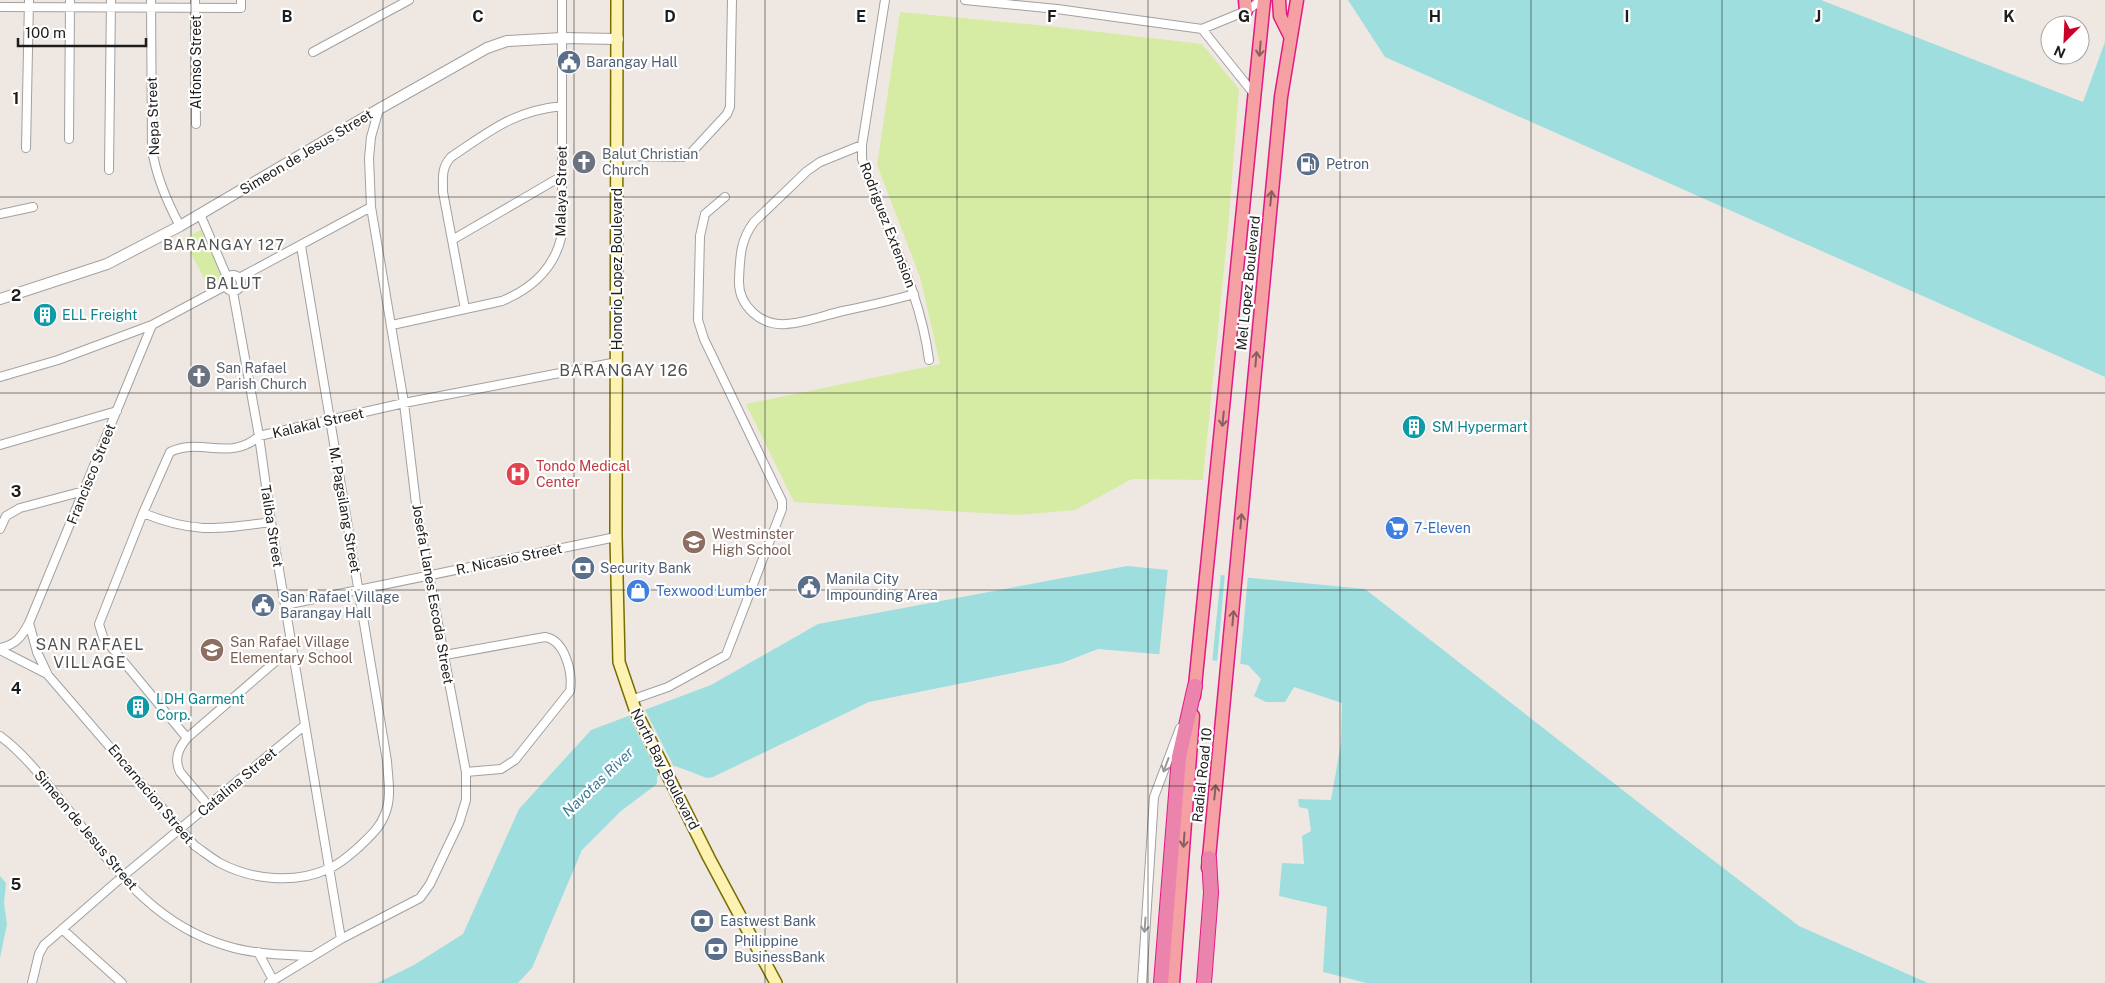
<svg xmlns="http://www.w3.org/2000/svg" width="2105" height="983" viewBox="0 0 2105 983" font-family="'Public Sans',sans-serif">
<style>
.grass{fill:#d6eca4}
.water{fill:#9fdedf}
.pier{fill:#efe8e2}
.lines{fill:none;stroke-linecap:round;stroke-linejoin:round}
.minor-casing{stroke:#a1a1a1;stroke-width:10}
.tertiary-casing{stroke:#a1a1a1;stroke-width:12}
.secondary-casing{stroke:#786d00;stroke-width:14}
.trunk-casing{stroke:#e21a86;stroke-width:15}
.motorway-casing{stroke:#e21a86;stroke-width:16}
.minor{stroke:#fff;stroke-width:8}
.tertiary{stroke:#fff;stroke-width:10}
.secondary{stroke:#fdf2b2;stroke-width:11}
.trunk{stroke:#f5a0a2;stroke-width:12}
.motorway{stroke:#eb84ac;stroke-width:14}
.oneway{stroke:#895e60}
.oneway2{stroke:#999}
.grid{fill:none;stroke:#1d1d1d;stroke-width:1;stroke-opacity:0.55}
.labels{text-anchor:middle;stroke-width:4.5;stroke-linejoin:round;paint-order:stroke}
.street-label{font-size:14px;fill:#1d1d1d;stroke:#fff}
.service-label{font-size:14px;fill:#4e5e75;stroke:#fff;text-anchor:start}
.worship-label{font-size:14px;fill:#5b616d;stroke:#fff;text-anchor:start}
.culture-label{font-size:14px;fill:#0d838f;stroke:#fff;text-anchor:start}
.health-label{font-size:14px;fill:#be3a42;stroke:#fff;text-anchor:start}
.shop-label{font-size:14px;fill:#366cbe;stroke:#fff;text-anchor:start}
.education-label{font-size:14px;fill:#785e54;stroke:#fff;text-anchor:start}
.neighbourhood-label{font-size:15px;letter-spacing:1px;fill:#505050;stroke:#fff}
.water-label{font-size:15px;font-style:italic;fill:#3c7e9a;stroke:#fff}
.quarter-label{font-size:16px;letter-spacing:1px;fill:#505050;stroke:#fff}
.grid-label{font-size:16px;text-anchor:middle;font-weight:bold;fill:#1d1d1d;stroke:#fff;stroke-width:4.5;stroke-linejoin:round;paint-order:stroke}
</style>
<rect width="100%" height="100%" fill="#efe8e2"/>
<!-- grass -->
<path class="grass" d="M900 12 1048 26 1202 44 1239 89 1228 229 1203 480 1132 479 1075 510 1018 515 794 502 746 404 940 364 920 277 877 165Z
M203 229 224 275 219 285 210 289 183 239Z"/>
<!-- water -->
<path class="water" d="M1348 0H1821L2083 102 2105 42V377L1385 57Z
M1127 566 1365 589 1679 834 1799 926 1928 983H1367L1323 972 1327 907 1279 896 1282 863 1304 864 1302 836 1311 831 1308 809 1299 807 1298 799 1331 800 1341 743 1342 703 1294 687 1285 702H1266L1254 696 1261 679 1248 665 1180 656 1098 649 1062 663 869 702 713 777 707 778 675 766 657 776V784L621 811 582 850 532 968 518 983H377L414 965 463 934 519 809 591 730 711 685 818 624Z
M0 876 6 883 4 903 7 924 0 958Z"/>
<!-- pier -->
<path class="pier" d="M1168 568 1221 573 1212 663 1159 657Z
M1225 573 1248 575 1240 666 1217 663Z
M644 708 674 767 659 775 629 716Z"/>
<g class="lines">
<!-- minor casing -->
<g class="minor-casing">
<path id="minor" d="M151 0 152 149C156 176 167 202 180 226
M195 0 196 124
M885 0 862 145V159C884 226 920 289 929 360
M965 0 1057 9 1202 29 1246 11 1262 0
M0 7 241 8V0
M1202 29 1254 94
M313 52 409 0
M69 139 70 0
M862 145 820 162 807 171 754 222C740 240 740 258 739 280 738 306 761 326 786 324 805 323 825 315 843 311 867 306 890 301 914 294
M26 148 29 0
M617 156 683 157 691 153 727 114 730 107 732 0
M109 170 111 0
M0 214 33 207
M200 214 227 277
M452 240 562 176
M225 283a8 8 0 1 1 16 0a8 8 0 1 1-16 0Z
M239 278 371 207
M233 292 259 436 271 522 341 939
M465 309 443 192C443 178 441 168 451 157 490 131 513 111 562 106
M392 325 502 301C533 288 555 268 562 234V0
M0 377 58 360 152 325 225 286
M0 445 117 411
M143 513C194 534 219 529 271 522
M0 529 6 516 20 508 84 491
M285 605 616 537
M0 648C16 645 22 636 29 623
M0 650 47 674 195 846C203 851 211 858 220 863 252 880 295 884 328 869 339 865 350 855 359 847 369 837 380 828 385 814 392 797 388 779 387 761L301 246
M445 655 545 637C565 640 573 673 570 691L515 760 501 769 466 772
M47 673 37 652 29 623 152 325
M631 700 668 687 726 655 782 509V501L704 339 698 320 700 236 705 214 725 197
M0 736C26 755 46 783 67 808 113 866 152 924 227 946 253 954 283 955 310 956
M187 738 103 637 99 624 143 513 170 452C200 437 231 462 259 436L404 403 617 362
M208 805 180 772C174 759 178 749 187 738L292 647
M62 929 122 983
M258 952 273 980
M32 983 39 954 44 945 122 877 305 725
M269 983 341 939 420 898 430 884 459 823 466 800V772L417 512 404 403 371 207 369 158 371 137 379 109
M1142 983 1154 797 1180 728"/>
</g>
<!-- tertiary casing -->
<g class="tertiary-casing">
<path id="tertiary" d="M0 299 107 264 180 226 379 109 487 48 507 41 562 38 618 39"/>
</g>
<!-- secondary casing -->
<g class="secondary-casing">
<path id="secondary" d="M617 0 616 537 619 662 636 712 709 858 776 983"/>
</g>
<!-- trunk casing -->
<g class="trunk-casing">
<path id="trunk" d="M1245 0 1246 11
M1279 0 1280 16 1290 36
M1194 696 1264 0
M1208 868 1281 97 1297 0
M1173 983 1193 716"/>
</g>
<!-- motorway casing -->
<g class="motorway-casing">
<path id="motorway" d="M1161 983 1179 757 1195 686
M1204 983 1211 893 1209 858"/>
</g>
<!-- minor -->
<use href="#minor" class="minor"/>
<!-- tertiary -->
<use href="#tertiary" class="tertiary"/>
<!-- secondary -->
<use href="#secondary" class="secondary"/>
<!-- trunk -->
<use href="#trunk" class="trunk"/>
<!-- motorway -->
<use href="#motorway" class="motorway"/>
</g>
<!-- one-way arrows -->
<defs><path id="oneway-shaft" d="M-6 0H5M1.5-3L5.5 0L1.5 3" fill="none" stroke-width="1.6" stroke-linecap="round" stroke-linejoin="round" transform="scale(1.25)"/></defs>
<g class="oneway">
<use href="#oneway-shaft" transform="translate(1260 49) rotate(95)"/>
<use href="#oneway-shaft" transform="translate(1271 198) rotate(-84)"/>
<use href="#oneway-shaft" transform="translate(1256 359) rotate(-85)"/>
<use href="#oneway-shaft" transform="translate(1223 419) rotate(96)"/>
<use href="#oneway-shaft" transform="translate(1241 521) rotate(-85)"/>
<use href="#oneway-shaft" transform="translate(1233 618) rotate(-85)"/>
<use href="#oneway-shaft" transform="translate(1215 792) rotate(-84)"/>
<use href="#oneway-shaft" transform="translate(1184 840) rotate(94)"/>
</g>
<g class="oneway2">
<use href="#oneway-shaft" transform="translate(1166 765) rotate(110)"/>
<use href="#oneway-shaft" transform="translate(1145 925) rotate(94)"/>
</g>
<!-- grid -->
<path class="grid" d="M191 0V983M383 0V983M574 0V983M765 0V983M957 0V983M1148 0V983M1340 0V983M1531 0V983M1722 0V983M1914 0V983M0 197H2105M0 393H2105M0 590H2105M0 786H2105"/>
<!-- icons -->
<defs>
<g id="civic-disc" transform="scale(1.25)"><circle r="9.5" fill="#5c6f8a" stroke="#fff"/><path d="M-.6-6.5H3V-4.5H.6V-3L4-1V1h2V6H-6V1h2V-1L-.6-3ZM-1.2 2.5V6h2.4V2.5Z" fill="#fff"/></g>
<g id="church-disc" transform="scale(1.25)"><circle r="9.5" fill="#6b7280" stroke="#fff"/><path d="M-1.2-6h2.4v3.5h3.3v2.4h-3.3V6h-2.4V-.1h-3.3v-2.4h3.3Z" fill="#fff"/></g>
<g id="fuel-disc" transform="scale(1.25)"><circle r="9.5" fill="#5c6f8a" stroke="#fff"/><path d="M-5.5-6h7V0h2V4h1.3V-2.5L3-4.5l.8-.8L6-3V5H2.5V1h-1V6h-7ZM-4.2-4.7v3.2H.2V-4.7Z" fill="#fff"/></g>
<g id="building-disc" transform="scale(1.25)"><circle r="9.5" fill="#0f9aa8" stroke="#fff"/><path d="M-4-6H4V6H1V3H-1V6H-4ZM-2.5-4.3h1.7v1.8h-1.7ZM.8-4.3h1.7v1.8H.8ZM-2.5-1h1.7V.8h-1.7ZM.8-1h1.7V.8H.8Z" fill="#fff"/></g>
<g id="hospital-disc" transform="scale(1.25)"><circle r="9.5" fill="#e0444e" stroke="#fff"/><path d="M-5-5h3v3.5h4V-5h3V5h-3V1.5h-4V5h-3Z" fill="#fff"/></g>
<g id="supermarket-disc" transform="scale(1.25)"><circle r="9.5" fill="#3f7fe0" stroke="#fff"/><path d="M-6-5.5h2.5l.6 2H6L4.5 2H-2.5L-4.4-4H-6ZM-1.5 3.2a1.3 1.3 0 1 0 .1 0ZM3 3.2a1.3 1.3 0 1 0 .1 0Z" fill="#fff"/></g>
<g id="school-disc" transform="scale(1.25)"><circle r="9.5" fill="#8d6e63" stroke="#fff"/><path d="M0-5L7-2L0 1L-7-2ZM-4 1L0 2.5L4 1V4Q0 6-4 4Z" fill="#fff"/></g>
<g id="bank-disc" transform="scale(1.25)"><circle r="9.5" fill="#5c6f8a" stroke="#fff"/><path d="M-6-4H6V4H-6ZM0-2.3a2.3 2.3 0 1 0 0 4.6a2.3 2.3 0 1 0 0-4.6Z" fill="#fff"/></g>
<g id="shop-disc" transform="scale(1.25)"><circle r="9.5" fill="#3f7fe0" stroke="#fff"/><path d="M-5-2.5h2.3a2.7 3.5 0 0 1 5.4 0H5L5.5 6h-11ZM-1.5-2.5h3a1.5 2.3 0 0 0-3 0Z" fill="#fff"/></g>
</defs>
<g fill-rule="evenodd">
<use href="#civic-disc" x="569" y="62"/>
<use href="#church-disc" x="584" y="162"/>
<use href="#fuel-disc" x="1308" y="164"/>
<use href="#building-disc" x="45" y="315"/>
<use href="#church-disc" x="199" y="376"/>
<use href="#building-disc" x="1414" y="427"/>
<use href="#hospital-disc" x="518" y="474"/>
<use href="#supermarket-disc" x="1397" y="528"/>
<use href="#school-disc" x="694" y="542"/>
<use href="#bank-disc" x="583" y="568"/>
<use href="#civic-disc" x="809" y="587"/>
<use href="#shop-disc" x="638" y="591"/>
<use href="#civic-disc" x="263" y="605"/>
<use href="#school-disc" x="212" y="650"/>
<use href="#building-disc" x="138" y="707"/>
<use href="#bank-disc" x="702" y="921"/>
<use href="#bank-disc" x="716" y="949"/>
</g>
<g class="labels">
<!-- street labels -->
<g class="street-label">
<text transform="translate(196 62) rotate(-90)" y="5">Alfonso Street</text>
<text transform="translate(153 116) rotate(-92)" y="5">Nepa Street</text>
<text transform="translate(306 152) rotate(-31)" y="5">Simeon de Jesus Street</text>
<text transform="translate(561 191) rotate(-89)" y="5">Malaya Street</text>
<text transform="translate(888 225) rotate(69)" y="5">Rodriguez Extension</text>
<text transform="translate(617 269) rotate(-90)" y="5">Honorio Lopez Boulevard</text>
<text transform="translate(1248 283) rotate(-84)" y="5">Mel Lopez Boulevard</text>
<text transform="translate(318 423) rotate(-13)" y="5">Kalakal Street</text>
<text transform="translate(91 474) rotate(-68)" y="5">Francisco Street</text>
<text transform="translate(345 510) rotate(80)" y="5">M. Pagsilang Street</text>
<text transform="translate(272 526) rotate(81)" y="5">Taliba Street</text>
<text transform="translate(509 559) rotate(-12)" y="5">R. Nicasio Street</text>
<text transform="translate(433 594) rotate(80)" y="5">Josefa Llanes Escoda Street</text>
<text transform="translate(665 769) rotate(63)" y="5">North Bay Boulevard</text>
<text transform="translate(1202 775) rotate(-84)" y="5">Radial Road 10</text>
<text transform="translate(237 782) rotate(-40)" y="5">Catalina Street</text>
<text transform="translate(151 794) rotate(50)" y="5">Encarnacion Street</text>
<text transform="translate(86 830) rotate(50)" y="5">Simeon de Jesus Street</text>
</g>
<!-- service labels -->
<g class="service-label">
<text x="586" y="67">Barangay Hall</text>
<text x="1326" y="169">Petron</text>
<text x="600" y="573">Security Bank</text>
<text x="826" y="584">Manila City<tspan x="826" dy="16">Impounding Area</tspan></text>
<text x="280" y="602">San Rafael Village<tspan x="280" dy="16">Barangay Hall</tspan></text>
<text x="720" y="926">Eastwest Bank</text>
<text x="734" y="946">Philippine<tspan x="734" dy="16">BusinessBank</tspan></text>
</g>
<!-- worship labels -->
<g class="worship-label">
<text x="602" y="159">Balut Christian<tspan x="602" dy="16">Church</tspan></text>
<text x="216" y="373">San Rafael<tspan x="216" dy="16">Parish Church</tspan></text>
</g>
<!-- culture labels -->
<g class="culture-label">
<text x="62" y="320">ELL Freight</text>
<text x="1432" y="432">SM Hypermart</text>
<text x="156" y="704">LDH Garment<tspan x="156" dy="16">Corp.</tspan></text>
</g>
<!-- health labels -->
<g class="health-label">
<text x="536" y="471">Tondo Medical<tspan x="536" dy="16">Center</tspan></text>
</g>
<!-- shop labels -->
<g class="shop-label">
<text x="1414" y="533">7-Eleven</text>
<text x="656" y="596">Texwood Lumber</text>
</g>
<!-- education labels -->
<g class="education-label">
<text x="712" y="539">Westminster<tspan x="712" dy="16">High School</tspan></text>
<text x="230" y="647">San Rafael Village<tspan x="230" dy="16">Elementary School</tspan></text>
</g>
<!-- neighbourhood labels -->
<g class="neighbourhood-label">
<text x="224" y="250">BARANGAY 127</text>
</g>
<!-- water labels -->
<g class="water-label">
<text transform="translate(598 782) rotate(-44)" y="5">Navotas River</text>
</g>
<!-- quarter labels -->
<g class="quarter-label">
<text x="234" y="289">BALUT</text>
<text x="624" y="376">BARANGAY 126</text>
<text x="90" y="650">SAN RAFAEL<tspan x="90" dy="18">VILLAGE</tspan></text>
</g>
</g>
<g class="grid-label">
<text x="287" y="22">B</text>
<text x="478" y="22">C</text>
<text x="670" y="22">D</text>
<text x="861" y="22">E</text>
<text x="1052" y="22">F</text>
<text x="1244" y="22">G</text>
<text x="1435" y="22">H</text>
<text x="1627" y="22">I</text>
<text x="1818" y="22">J</text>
<text x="2009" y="22">K</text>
<text x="16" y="104">1</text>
<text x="16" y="301">2</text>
<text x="16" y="497">3</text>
<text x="16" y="694">4</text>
<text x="16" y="890">5</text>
</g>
<!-- north arrow -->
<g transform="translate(2065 40) rotate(204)"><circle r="24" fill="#ffffff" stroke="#a5a5a5"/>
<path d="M0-4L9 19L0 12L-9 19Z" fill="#ca0028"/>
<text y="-8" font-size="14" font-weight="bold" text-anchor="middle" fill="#1d1d1d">N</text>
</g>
<!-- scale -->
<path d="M18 38v8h128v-8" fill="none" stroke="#1d1d1d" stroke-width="2.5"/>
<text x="25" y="38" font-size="15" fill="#1d1d1d" stroke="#ffffff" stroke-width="4" paint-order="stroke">100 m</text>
</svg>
